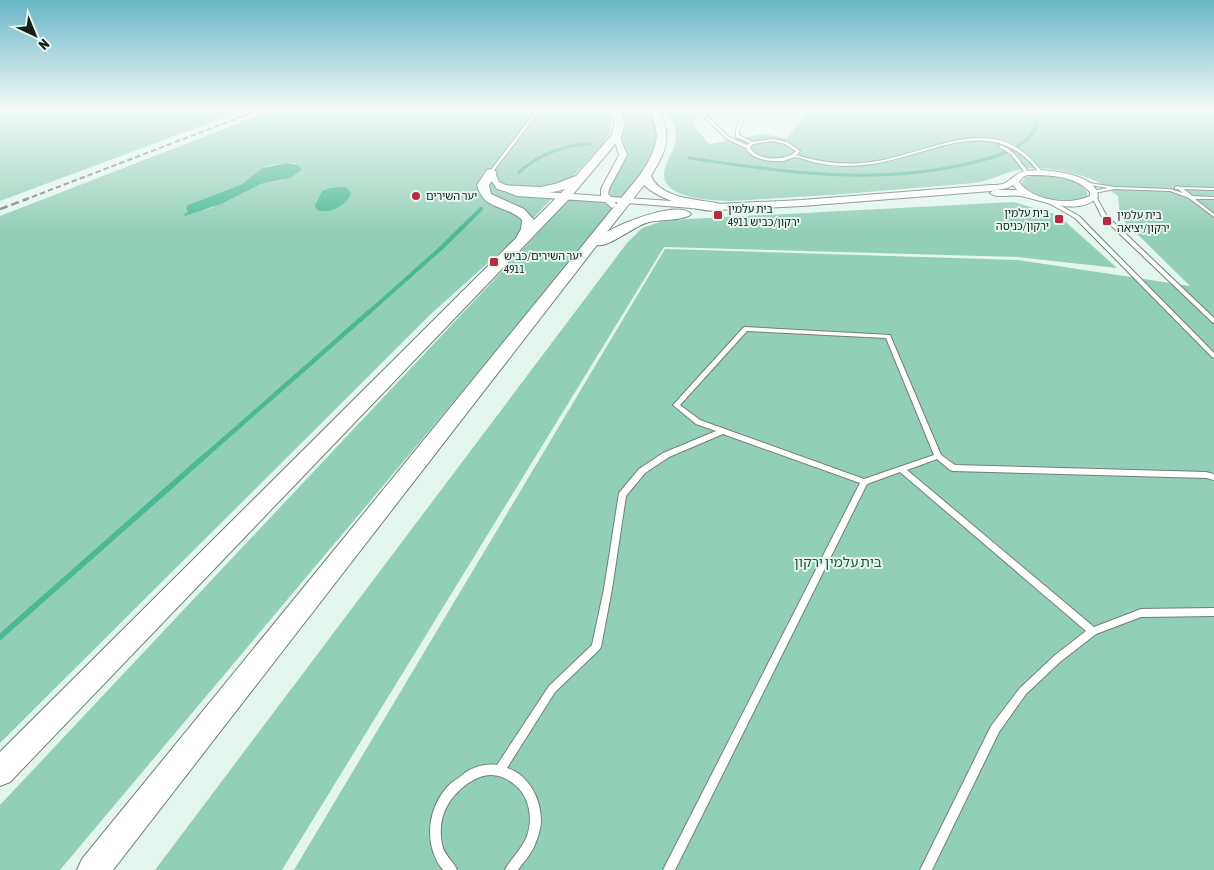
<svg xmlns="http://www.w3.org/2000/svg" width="1214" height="870" viewBox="0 0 1214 870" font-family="'Asap Condensed','Noto Sans Hebrew',sans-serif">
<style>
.green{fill:#92cfb7;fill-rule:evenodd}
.water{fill:#4cb894}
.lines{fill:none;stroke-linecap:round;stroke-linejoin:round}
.stream-far3{stroke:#4cb894;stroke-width:3}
.stream-far2{stroke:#4cb894;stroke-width:4}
.stream-far1{stroke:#4cb894;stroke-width:4.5}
.stream{stroke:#4cb894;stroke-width:5.5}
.lane-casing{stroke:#71807a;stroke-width:2}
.street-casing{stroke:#71807a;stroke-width:2}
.secondary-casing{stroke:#71807a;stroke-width:2}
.lane{fill:#fff;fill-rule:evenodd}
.street{fill:#fff;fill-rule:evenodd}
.secondary{fill:#fff;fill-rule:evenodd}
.rail-far1{stroke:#747f7b;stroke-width:2;stroke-dasharray:5.5 3;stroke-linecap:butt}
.rail{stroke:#747f7b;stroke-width:2.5;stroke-dasharray:8 4;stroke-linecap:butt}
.poi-dot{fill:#ba2940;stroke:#e4f5ee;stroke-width:2}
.labels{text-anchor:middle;stroke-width:4;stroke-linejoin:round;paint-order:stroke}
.far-poi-label{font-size:11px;fill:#171d1b;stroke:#e4f5ee;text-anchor:start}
.park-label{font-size:14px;fill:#285545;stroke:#e4f5ee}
</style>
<rect width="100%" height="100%" fill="#e4f5ee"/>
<!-- green -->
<path class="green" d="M0 110H244L0 201Z
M273 110H605C614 122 611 134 603 144L507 246 433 312 0 743V216ZM294 163 300 167 283 180 261 184 211 208 196 212 188 211V205L242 184 262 168 271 165Z
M621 110H646C671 139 641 174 623 199H611L609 189 610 184 627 154 622 141 625 122Z
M665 110H691L697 118 693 125 709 144 763 134 787 138 806 113V110H1214V870H294L665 249 1018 260 1190 286 1120 217 1118 196C1111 191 1105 186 1098 182 1077 172 1042 165 1018 170 1003 173 990 181 974 183L844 194 732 201C715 201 665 199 664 176 664 162 675 151 676 139 677 128 671 118 665 110Z
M1041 175C1057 176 1078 178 1087 192V196C1070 206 1034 200 1022 184L1023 180 1026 177Z
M570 199 602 202 615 210 60 870H0V805Z
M1013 202 1058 215 1117 268 1017 257 664 247 282 870H155L627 243 642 228 663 221 688 219Z"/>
<!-- water -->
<path class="water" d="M287 163 298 165 302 170 290 178 261 184 221 204 185 216 184 214 188 212 186 208 188 205 242 184 262 168Z
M343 187 347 188 351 194C346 206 330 214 317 210L315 206 322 191 330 188Z"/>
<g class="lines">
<!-- stream-far3 -->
<path class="stream-far3" d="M689 158C784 172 876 186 971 163 991 158 1015 152 1029 137 1036 130 1041 119 1035 110
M519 172C540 154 563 145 590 144"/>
<!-- stream-far2 -->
<path class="stream-far2" d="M368 313 439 250 481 209"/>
<!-- stream-far1 -->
<path class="stream-far1" d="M205 456 369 312"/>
<!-- stream -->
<path class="stream" d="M0 637 206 455"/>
<!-- lane casing -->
<g class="lane-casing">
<path id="lane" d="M537 110H540L492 173H490V171Z
M697 110H701L729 137 747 145 750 143 736 137C734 126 742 117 750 110H754C746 117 739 124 739 135L752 142 772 139 787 142 800 151 796 155C825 164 854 166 883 160 941 148 999 111 1043 173L1040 174C992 107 925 160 863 165 847 167 832 166 817 163 812 162 799 157 795 157 791 158 787 160 784 161 772 162 751 160 746 148L727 139ZM772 141 785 144 796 151C787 162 755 161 750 147L753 144Z
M1209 110H1213L1214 114Z
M999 145C1013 148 1020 161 1028 172V174H1026L1011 154 999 147Z
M1083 182 1115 187 1170 189 1183 193 1178 189H1175V187L1178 186 1180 187 1214 188V190L1184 189 1192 196 1214 197V199H1195L1214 214V217L1189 198 1170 191 1115 189 1094 193H1092V191L1108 188 1084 184 1082 183Z
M1092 196H1096L1106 215 1214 318V323L1212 322 1102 217 1092 197Z
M1045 199H1049L1079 216 1214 353V358L1212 357 1075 218 1045 201Z
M745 327 890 335 941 455 955 465 1206 472 1214 474V480L1206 478 953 471 950 470 937 459 907 470 1094 627 1141 609 1214 608V616L1141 617 1096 634 1060 662 1026 694 999 732 932 870H920L991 726 1020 688 1054 656 1086 631 900 472 867 484 675 870H663L860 483 723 434 669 457 645 473 626 496 612 589 601 647 599 650 555 692 507 768C529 775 541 799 541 821 541 829 537 840 534 847 530 855 523 863 518 870H505L507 866C512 859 518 852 523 844 534 827 532 798 515 785 509 780 500 775 491 775 482 775 474 779 467 784 447 799 437 818 442 844 444 856 453 860 457 870H443C423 845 427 808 449 785 452 782 457 779 461 776 470 768 484 763 497 765L549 686 592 645 604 589 619 493 639 469 663 453 716 431 696 424 673 405 743 328ZM747 331 886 338 934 455 864 479 700 420 680 405Z"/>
</g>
<!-- street casing -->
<g class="street-casing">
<path id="street" d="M613 135H619L627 155 609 189 608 194 611 197 717 204 802 200 991 185C995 185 999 185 1003 184 1012 180 1016 172 1026 171 1044 168 1098 173 1098 197 1077 217 1043 200 1020 196 1011 194 997 199 990 193L994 190H1017L1013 185 1008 188 991 191 802 206 717 210 615 202 616 205 612 208 605 202 517 196 497 188 488 177V170H494L499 182 517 190 601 196V189L619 155ZM1027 175C1049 175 1074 175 1090 192V196C1069 206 1033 201 1019 182L1023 177Z"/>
</g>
<!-- secondary casing -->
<g class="secondary-casing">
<path id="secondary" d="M610 110H620L625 123 621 137 569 199 10 782 0 786V752L516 238 521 229 522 220 520 218C502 204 484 210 477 185L487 170 491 169 497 172 489 185 491 194 524 209 534 220 565 189C542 196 520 196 497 189L495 187 497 185 540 187 555 184 576 176 611 136 615 123Z
M649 110H658C674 138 665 151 651 176 661 200 700 199 721 204L723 207 721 210C702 214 658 199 644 185L607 232C622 223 678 200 691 214 685 221 657 219 646 223 633 227 608 248 597 245L113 870H77L82 859 640 175C655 151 664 137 649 110Z"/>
</g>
<!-- lane -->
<use href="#lane" class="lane"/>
<!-- street -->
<use href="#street" class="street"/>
<!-- secondary -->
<use href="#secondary" class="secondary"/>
<!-- rail-far1 -->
<path class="rail-far1" d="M24 200 259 110"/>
<!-- rail -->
<path class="rail" d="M0 209 27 199"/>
</g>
<!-- sky -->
<linearGradient id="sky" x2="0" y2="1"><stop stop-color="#69b6c6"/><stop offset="0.47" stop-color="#f3faf7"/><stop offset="1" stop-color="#f3faf7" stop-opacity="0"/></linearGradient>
<rect width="1214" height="232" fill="url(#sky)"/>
<!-- markers -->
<g class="poi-dot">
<circle cx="416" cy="196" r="5"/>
<rect x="713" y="210" width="10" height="10" rx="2.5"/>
<rect x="1054" y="214" width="10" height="10" rx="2.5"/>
<rect x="1102" y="216" width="10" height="10" rx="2.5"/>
<rect x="489" y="257" width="10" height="10" rx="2.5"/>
</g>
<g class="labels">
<!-- far-poi labels -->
<g class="far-poi-label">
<text x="426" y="200">יער השירים</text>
<text x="728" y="213">בית עלמין<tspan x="728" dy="13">ירקון/כביש 4911</tspan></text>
<text x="1049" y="217" text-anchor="end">בית עלמין<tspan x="1049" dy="13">ירקון/כניסה</tspan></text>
<text x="1117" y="219">בית עלמין<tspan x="1117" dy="13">ירקון/יציאה</tspan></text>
<text x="504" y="260">יער השירים/כביש<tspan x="504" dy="13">4911</tspan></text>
</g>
<!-- park labels -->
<g class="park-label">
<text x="838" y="567">בית עלמין ירקון</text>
</g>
</g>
<!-- north arrow -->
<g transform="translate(35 35) rotate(136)" stroke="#e4f5ee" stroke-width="4" paint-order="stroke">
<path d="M0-4L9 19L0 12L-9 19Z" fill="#171d1b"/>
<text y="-8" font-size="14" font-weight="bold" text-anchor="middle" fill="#171d1b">N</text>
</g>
</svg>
